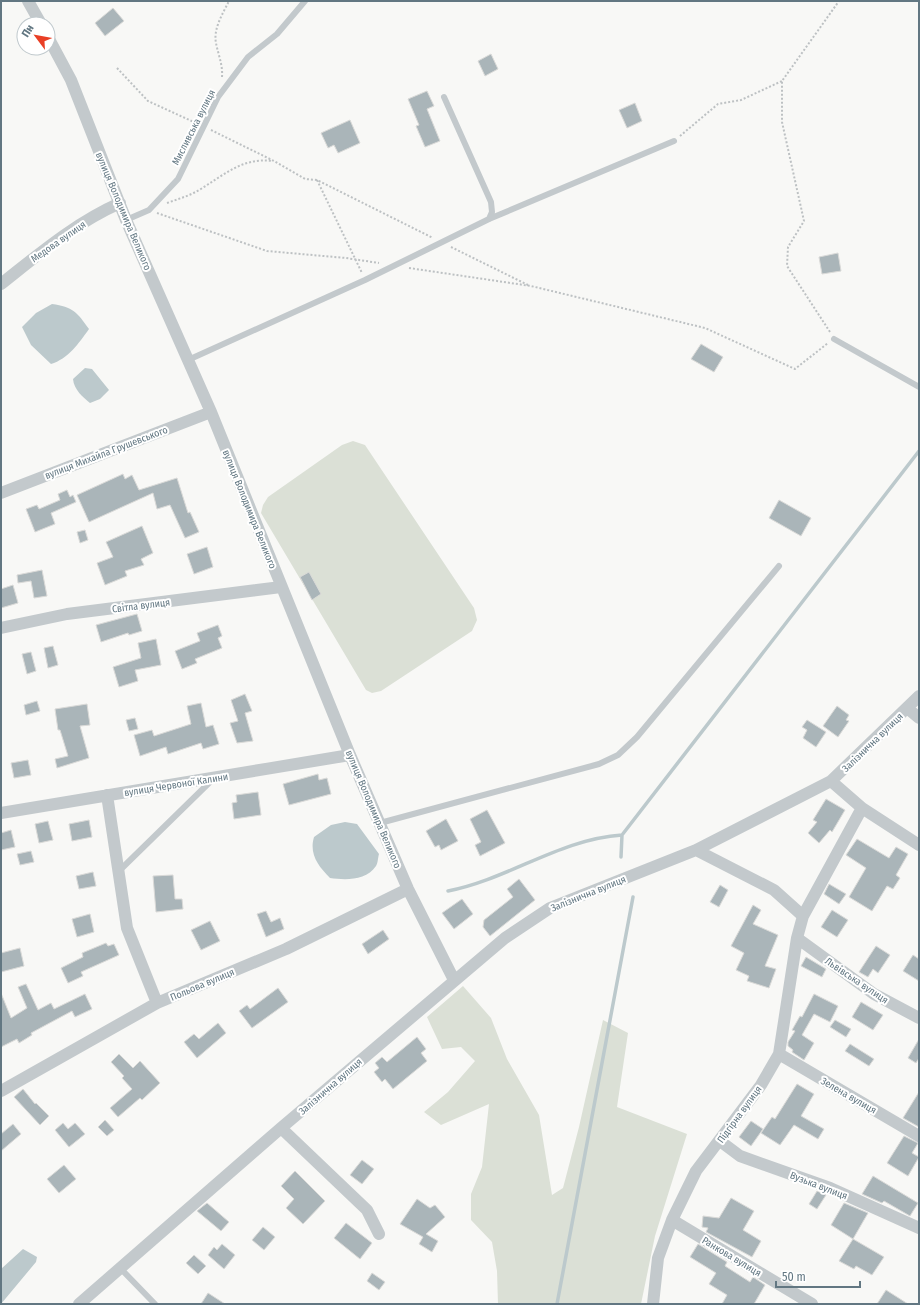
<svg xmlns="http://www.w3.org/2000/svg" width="920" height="1305" viewBox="0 0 920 1305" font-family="'Fira Sans Condensed',sans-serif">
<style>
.green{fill:#dbe0d6}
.water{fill:#bcc9cc}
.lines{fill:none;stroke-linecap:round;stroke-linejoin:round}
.stream{stroke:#bcc9cc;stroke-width:3.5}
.building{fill:#aab5b9;stroke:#dadad8}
.path{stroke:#bdc1c3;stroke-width:2;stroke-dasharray:2 2;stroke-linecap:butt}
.lane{stroke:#c3c9cc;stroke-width:6}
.street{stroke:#c3c9cc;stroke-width:12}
.labels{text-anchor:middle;stroke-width:4;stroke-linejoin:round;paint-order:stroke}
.street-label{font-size:10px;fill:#627782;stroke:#fff}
</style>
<rect width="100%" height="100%" fill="#f8f8f6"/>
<!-- green -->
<path class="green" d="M353 441 365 445 474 608 477 620 472 631 381 691 372 693 366 690 261 513 263 505 268 497 342 445Z
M463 986 491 1018 507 1059 539 1115 552 1195 563 1188 579 1127 603 1020 628 1033 617 1107 687 1134 655 1236 641 1304H498L497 1271 492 1242 471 1220V1194L482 1167 489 1104 441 1125 424 1112 448 1092 475 1061 461 1047 442 1049 427 1017Z"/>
<!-- water -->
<path class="water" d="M52 304C73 307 77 312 89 329 79 343 68 359 51 364L31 345 22 327 36 313Z
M85 368 92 369 109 390 100 399 90 403C83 397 74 390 73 379Z
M345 822 357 824 379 854C378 857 378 863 376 866 366 881 345 880 330 878 318 866 309 854 314 837L331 825Z
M23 1249 37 1257 36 1262 1 1304V1269Z"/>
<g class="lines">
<!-- stream -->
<path class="stream" d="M621 857 622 835 919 451
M448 891C509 879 560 839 622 835
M557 1304 633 897"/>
</g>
<!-- building -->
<path class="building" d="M113 8 124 21 105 36 95 23Z
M491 54 498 69 485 76 478 61Z
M427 91 434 106 427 109 440 141 425 147 416 126 419 125 408 99Z
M635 103 642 121 627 128 619 110Z
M350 120 360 143 338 153 334 145 328 148 321 133Z
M838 253 841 271 822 274 819 257Z
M701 344 723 357 714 372 691 359Z
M123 474 125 479 132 475 139 490 177 478 188 513 190 512 199 532 185 538 170 505 157 509 153 493 89 522 77 495Z
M67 490 70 497 73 495 76 502 51 513 55 524 35 532 26 509 37 505 39 509 60 500 58 494Z
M779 500 811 518 801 536 769 518Z
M142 526 153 553 141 559 144 565 125 571 127 576 105 585 97 563 113 557 106 542Z
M85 530 88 540 80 543 77 532Z
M207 547 213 567 194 574 187 554Z
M42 570 47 596 34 598 31 581 18 583 17 575Z
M309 572 321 594 312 600 300 577Z
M13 585 18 603 1 608V589Z
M137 614 142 631 129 635 128 633 101 642 96 625Z
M218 625 222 636 218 638 222 648 195 659 197 663 182 669 175 651 200 641 197 633Z
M156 639 161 665 135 670 138 681 119 687 113 667 141 658 138 643Z
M53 646 58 665 48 668 44 648Z
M31 652 36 671 27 674 22 654Z
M245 694 252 711 245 713 253 741 237 743 230 723 238 721 231 700Z
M37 701 40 711 26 715 24 705Z
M201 703 206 727 213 725 219 744 203 749 201 743 168 754 166 747 140 756 134 735 152 730 154 736 191 724 187 706Z
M87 704 90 725 80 726 89 758 57 768 55 759 68 756 60 730H58L55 709Z
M837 706 849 715 846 720 849 721 838 737 823 726Z
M135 718 138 729 129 731 126 720Z
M807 720 826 732 816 747 803 738 807 730 802 727Z
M28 760 31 775 14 778 11 763Z
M318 774 319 780 327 778 331 794 289 805 283 784Z
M258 792 261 815 234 819 232 803 237 802 236 795Z
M826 799 845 810 832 832 830 830 819 843 808 833 817 822 813 820Z
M487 810 505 843 480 856 475 845 481 842 470 819Z
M446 819 458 841 441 850 439 845 435 847 426 831Z
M89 820 92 837 72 841 69 824Z
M48 821 53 840 39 843 35 824Z
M11 830 15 847 1 850V833Z
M857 839 889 858 896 847 908 854 896 875 900 878 893 889 887 886 872 911 849 897 866 868 846 855Z
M31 851 34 862 20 865 17 854Z
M93 872 96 886 79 889 76 876Z
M173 875 175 899H182L183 909 156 912 153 876Z
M519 879 535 900 490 936 483 927 484 920 513 897 507 889Z
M829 884 846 894 839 904 824 894Z
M720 885 728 890 719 907 710 902Z
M462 899 473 914 454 929 442 913Z
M753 905 761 910 753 924 778 935 765 966 776 969 769 988 747 981 749 976 736 970 744 953 731 946Z
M832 910 848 920 837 937 821 927Z
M266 911 271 922 280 918 284 929 266 937 257 914Z
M90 914 94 932 77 937 72 919Z
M210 921 220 941 201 950 191 930Z
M383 930 389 939 368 954 362 944Z
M106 943 108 946 114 944 119 955 81 972 83 976 68 983 61 968 83 957 82 953Z
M876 946 890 955 878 973 873 969 868 977 859 972Z
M20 948 24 966 1 972V953Z
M913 955 919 959V981L903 971Z
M806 957 826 969 822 977 801 966Z
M26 984 38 1010 51 1003 54 1009 85 994 92 1009 75 1017 72 1011 31 1033 32 1035 19 1043 17 1039 1 1047V993L11 1018 27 1008 18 987Z
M278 988 288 1002 252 1028 239 1011 247 1005 250 1009Z
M814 994 838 1006 830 1022 814 1014 802 1035 814 1043 804 1060 792 1052 793 1050 788 1046V1042L795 1031 792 1030 800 1016 802 1017Z
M861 1002 883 1015 873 1030 852 1017Z
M835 1020 851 1029 846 1037 830 1027Z
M218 1023 226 1033 197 1058 184 1042 194 1034 199 1039Z
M417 1037 426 1049 421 1053 427 1061 393 1089 385 1079 382 1082 374 1072 379 1068 375 1063 382 1057 387 1062Z
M919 1039V1058L916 1063 908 1058Z
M850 1044 874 1059 869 1066 845 1051Z
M119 1054 133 1068 140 1061 160 1083 142 1100 140 1098 118 1117 110 1108 132 1089 122 1078 124 1076 111 1062Z
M797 1084 814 1094 801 1116 824 1129 818 1139 794 1125 780 1145 761 1133 772 1117 775 1119Z
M23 1089 35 1104 36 1103 49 1116 40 1125 14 1097Z
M919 1092V1127L903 1118Z
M105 1120 114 1130 107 1136 98 1127Z
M751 1121 763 1129 751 1146 739 1137Z
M63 1123 68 1129 75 1123 85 1134 69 1147 55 1130Z
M13 1124 21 1134 1 1151V1134Z
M904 1136 918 1143 912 1153 919 1157 908 1176 887 1163Z
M362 1160 374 1169 362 1184 350 1175Z
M64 1165 76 1179 59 1193 47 1179Z
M295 1171 325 1201 303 1224 286 1208 294 1199 281 1186Z
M873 1176 918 1203 910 1216 884 1201 882 1203 862 1194Z
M817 1191 826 1195 817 1209 809 1204Z
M731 1198 754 1211 743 1230 761 1241 752 1257 706 1232 708 1228 702 1227 703 1216 719 1218Z
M417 1199 430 1208 435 1205 445 1217 426 1234 438 1241 432 1252 419 1244 423 1237 400 1224Z
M207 1203 229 1222 221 1231 197 1211Z
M844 1203 868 1213 853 1239 884 1257 872 1275 856 1266 854 1269 839 1261 853 1239 831 1225Z
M346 1223 372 1243 360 1259 334 1238Z
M263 1227 275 1237 264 1250 252 1240Z
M222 1244 235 1255 224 1269 208 1255 214 1247 217 1250Z
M698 1244 727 1262 725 1266 750 1282 753 1277 765 1285 754 1304H722L727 1295 709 1284 716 1273 690 1257Z
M194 1255 206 1266 198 1274 186 1263Z
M372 1273 385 1282 379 1290 367 1281Z
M886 1290 908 1304H877Z
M208 1293 225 1304H201Z"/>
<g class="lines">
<!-- path -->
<path class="path" d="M117 68 148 101 196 123
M222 77C223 65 218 54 216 43 213 29 223 13 229 1
M211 130 274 161 305 179 317 180 433 238
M680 136 718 104 741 100 782 81
M317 180 362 273
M167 203C178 199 189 196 199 190 223 176 242 157 272 161
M157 213 267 251 346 258 379 263
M451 247 528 285
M409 268 531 286 705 328 795 369 828 343
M830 332 787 266 788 247 804 221 782 122V81L839 1"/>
<!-- lane -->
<path class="lane" d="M444 97 491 202 492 212 489 219
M126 220 149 210 178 179 218 97 248 57 277 34 305 1
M834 339 919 387
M188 360 365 280 489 219 674 141
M380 823 599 764 618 755 637 737 779 566
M119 871 212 780
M120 1268 155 1304"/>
<!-- street -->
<path class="street" d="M28 1 41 24
M48 37 71 80 126 220 211 412 350 755 408 889 454 980
M1 284C39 254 75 223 120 203
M1 493 211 412
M1 628 67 614 281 587
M907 708 919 718
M831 781 862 808 919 845
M107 795 127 928 157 1003
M1 813 350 755
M696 850 774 890 803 916
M797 938 874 994 919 1018
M779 1054 919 1136
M1 1091 157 1003 286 949 408 889
M281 1128 367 1210 379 1234
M720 1141 740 1156 830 1188 919 1228
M672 1220 812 1304
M79 1304 281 1128 505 938 550 908 696 850 831 781 919 696
M653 1304 658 1258 672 1220 696 1171 761 1085 779 1054 797 938 803 916 862 808"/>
</g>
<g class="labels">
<!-- street labels -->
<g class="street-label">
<text transform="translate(193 127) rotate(-63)" y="4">Мисливська вулиця</text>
<text transform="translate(124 211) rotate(67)" y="4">вулиця Володимира Великого</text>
<text transform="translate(58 241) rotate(-35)" y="4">Медова вулиця</text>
<text transform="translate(106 452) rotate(-21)" y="4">вулиця Михайла Грушевського</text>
<text transform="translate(250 509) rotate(68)" y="4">вулиця Володимира Великого</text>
<text transform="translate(141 605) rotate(-7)" y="4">Світла вулиця</text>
<text transform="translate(872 742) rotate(-44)" y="4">Залізнична вулиця</text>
<text transform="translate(176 784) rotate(-9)" y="4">вулиця Червоної Калини</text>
<text transform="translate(374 809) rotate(67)" y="4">вулиця Володимира Великого</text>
<text transform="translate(588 893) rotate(-22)" y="4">Залізнична вулиця</text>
<text transform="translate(857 980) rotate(34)" y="4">Львівська вулиця</text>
<text transform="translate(202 984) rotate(-23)" y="4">Польова вулиця</text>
<text transform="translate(330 1086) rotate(-41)" y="4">Залізнична вулиця</text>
<text transform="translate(849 1095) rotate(30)" y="4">Зелена вулиця</text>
<text transform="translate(739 1114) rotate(-54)" y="4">Підгірна вулиця</text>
<text transform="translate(819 1185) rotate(21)" y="4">Вузька вулиця</text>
<text transform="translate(732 1256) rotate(31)" y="4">Ранкова вулиця</text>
</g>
</g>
<!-- border -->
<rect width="920" height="1305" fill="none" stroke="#627782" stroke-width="4"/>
<!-- north arrow -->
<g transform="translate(36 36) rotate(302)"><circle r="19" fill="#ffffff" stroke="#c0c9cd"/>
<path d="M0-3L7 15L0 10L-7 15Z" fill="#e93f25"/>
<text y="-6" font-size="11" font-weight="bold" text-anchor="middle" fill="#627782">Пн</text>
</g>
<!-- scale -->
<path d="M776 1281v6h84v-6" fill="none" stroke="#627782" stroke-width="2"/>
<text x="782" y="1281" font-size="12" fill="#627782" stroke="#ffffff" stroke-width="3" paint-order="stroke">50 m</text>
</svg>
